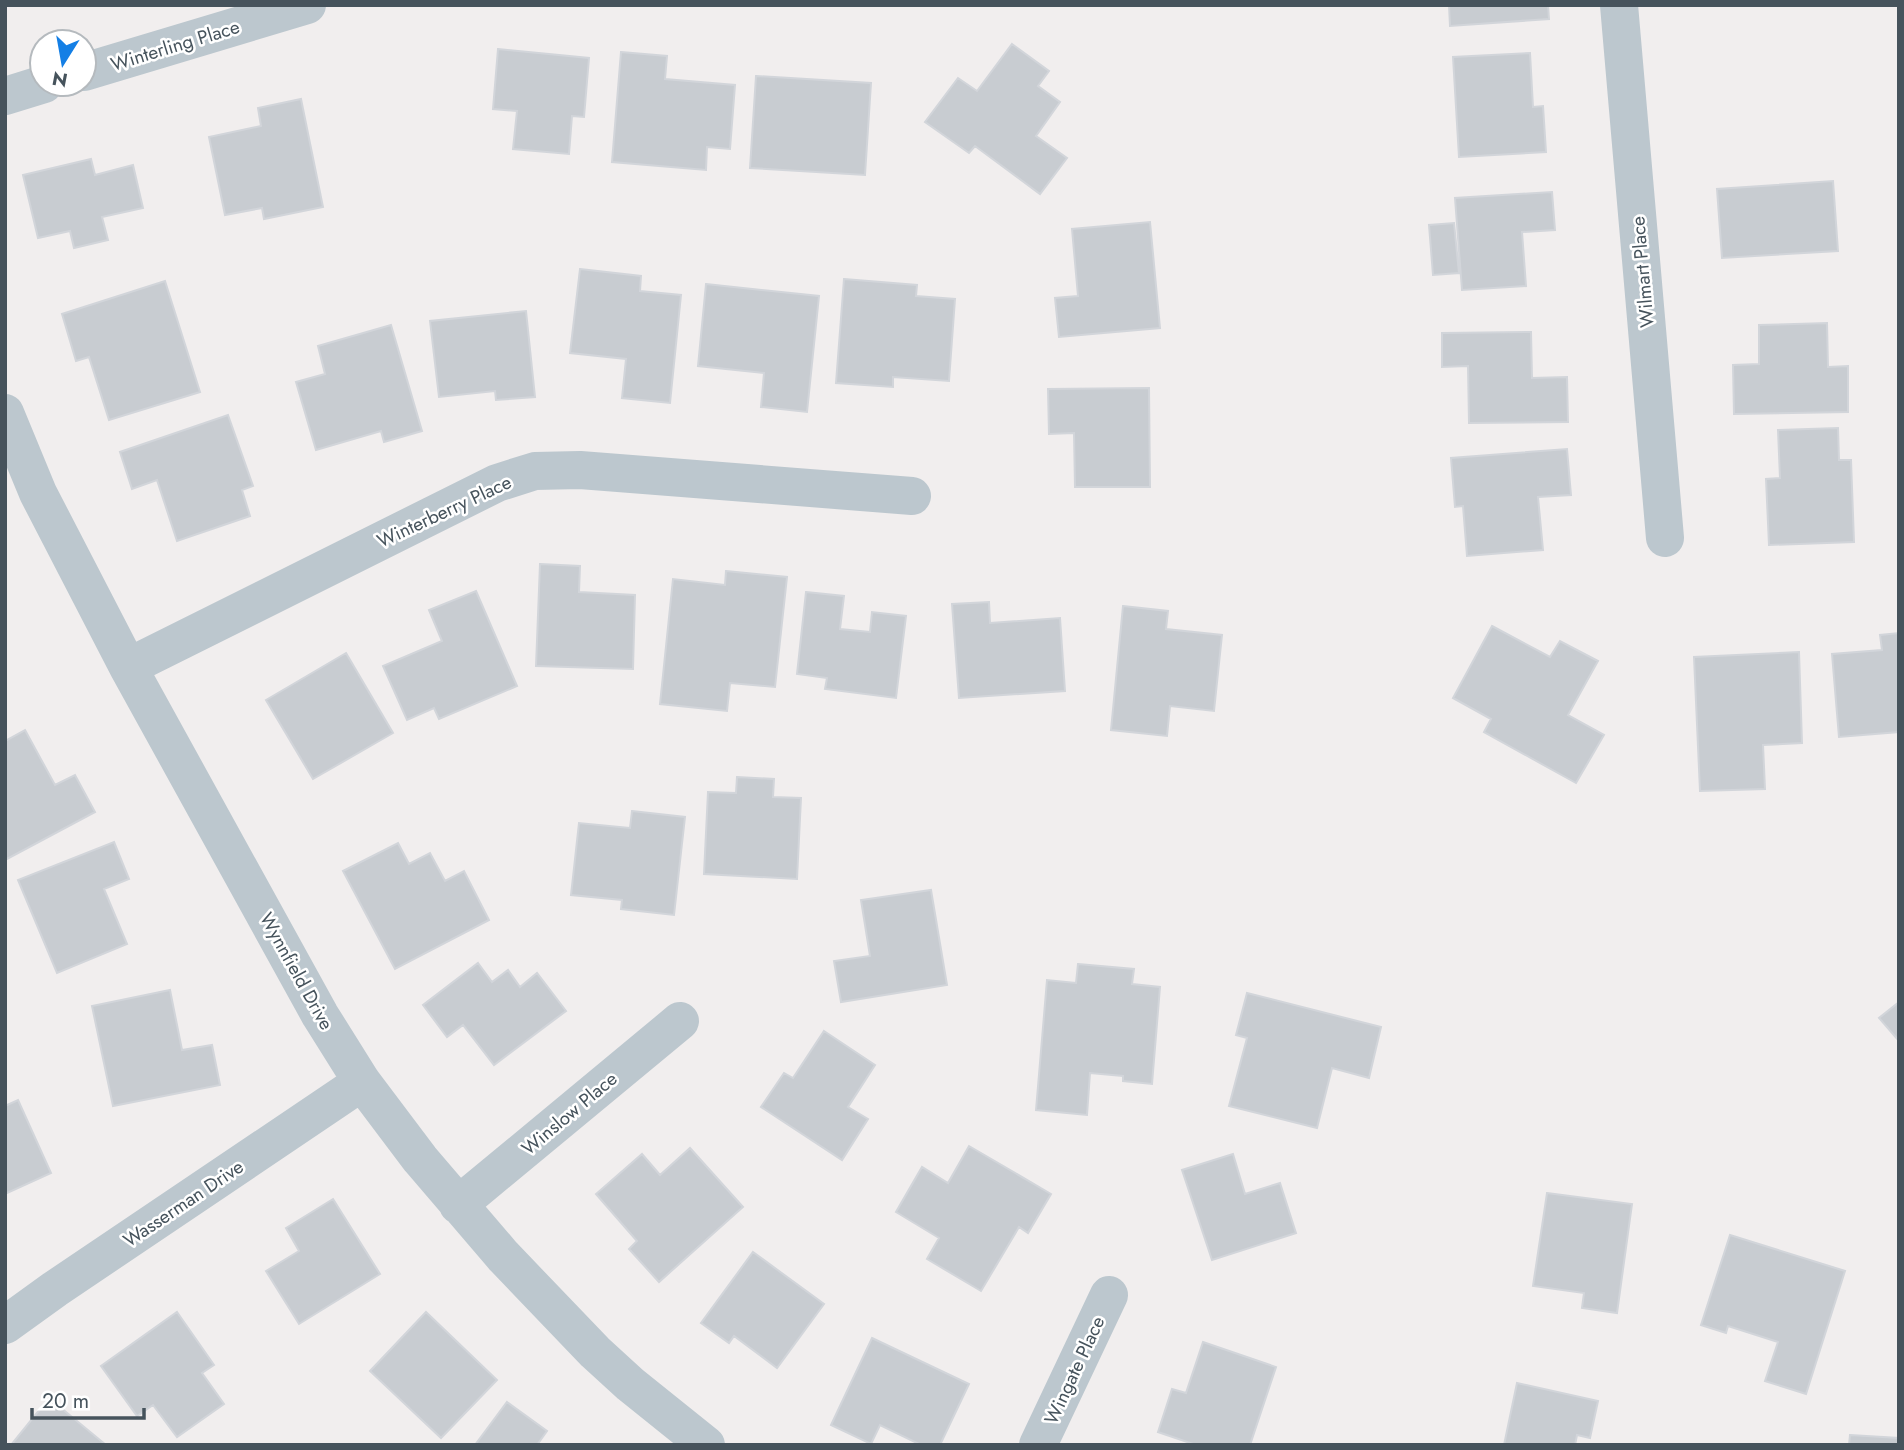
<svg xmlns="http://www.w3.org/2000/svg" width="1904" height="1450" viewBox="0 0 1904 1450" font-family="Jost,sans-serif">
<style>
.building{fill:#c8ccd1;stroke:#d2d5da;stroke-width:2}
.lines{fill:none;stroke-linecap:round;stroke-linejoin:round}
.minor{stroke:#bcc7ce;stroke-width:38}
.labels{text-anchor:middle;stroke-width:5;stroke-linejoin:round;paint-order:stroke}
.street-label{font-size:19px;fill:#46535c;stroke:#fff}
</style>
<rect width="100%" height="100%" fill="#f1eeee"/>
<!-- building -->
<path class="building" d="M1449 5H1548L1549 19 1450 26Z
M1012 44 1049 71 1038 86 1060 102 1036 136 1067 158 1040 194 975 146 969 153 925 122 958 78 977 91Z
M498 49 589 58 584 117 572 116 569 154 513 149 517 111 493 109Z
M621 52 667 56 665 79 735 85 730 149 707 147 706 170 612 162Z
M1530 53 1533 107 1543 106 1546 152 1459 157 1453 57Z
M756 76 871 83 865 175 750 168Z
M301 99 323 207 264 219 262 208 225 215 209 137 261 126 258 108Z
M91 159 95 175 133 165 143 208 102 217 108 240 74 248 70 231 38 238 23 175Z
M1833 181 1838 251 1722 258 1717 189Z
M1552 192 1555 230 1522 232 1526 286 1462 290 1455 198Z
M1150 222 1160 328 1059 337 1055 298 1078 296 1072 229Z
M1454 223 1459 273 1433 275 1429 225Z
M580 269 641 276 640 291 681 295 670 403 622 398 626 359 570 353Z
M844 279 917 285 916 296 955 299 949 381 893 377V387L836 383Z
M165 281 200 392 109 420 89 357 76 361 62 314Z
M706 284 819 296 807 412 761 407 764 373 698 366Z
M526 311 535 397 496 400 495 391 439 397 430 321Z
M1827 323 1828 367 1848 366V412L1734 414 1733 365 1759 364V325Z
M391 325 422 431 384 442 381 431 316 450 296 382 325 374 318 346Z
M1531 332 1532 378 1567 377 1568 422 1469 423 1468 366 1442 367V333Z
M1149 388 1150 487H1075L1074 433 1049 434 1048 389Z
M228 415 253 486 242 490 250 516 177 541 157 480 132 489 120 452Z
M1838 428 1839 460H1851L1854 542 1769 545 1766 479 1780 478 1778 430Z
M1567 449 1571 495 1538 497 1543 550 1467 556 1463 506 1455 507 1451 458Z
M540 564 580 566 579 592 635 595 633 669 536 666Z
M726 571 787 577 775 687 730 683 727 711 660 704 673 579 725 585Z
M476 591 517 686 439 719 434 708 407 720 383 666 442 641 429 610Z
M806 592 844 596 840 629 870 632 872 612 906 616 896 698 825 689 827 678 797 674Z
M989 602 990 623 1060 618 1065 691 959 698 952 604Z
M1123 606 1168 611 1166 629 1222 635 1214 711 1170 706 1167 736 1111 730Z
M1492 626 1550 657 1560 641 1598 661 1568 715 1604 735 1576 783 1484 732 1491 719 1453 698Z
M1899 633V732L1839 737 1832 654 1882 650 1880 635Z
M1799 652 1802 743 1763 745 1765 789 1700 791 1694 657Z
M346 653 393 733 313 779 266 700Z
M25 730 55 785 75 775 95 812 5 860V741Z
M737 777 774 779 773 797 801 798 797 879 704 874 708 792 736 793Z
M632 811 685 817 674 915 621 909 622 900 571 895 579 823 630 828Z
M114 842 129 879 104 889 127 944 57 973 18 880Z
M398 843 409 864 430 853 445 881 464 871 489 920 395 969 343 871Z
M931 890 947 985 841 1002 834 961 870 956 861 900Z
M478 963 492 982 508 970 520 987 537 973 566 1011 494 1065 463 1025 447 1037 423 1005Z
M1078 964 1134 969 1132 984 1160 987 1152 1084 1123 1081V1076L1090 1073 1087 1115 1036 1110 1047 980 1076 983Z
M170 990 182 1050 212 1045 220 1085 113 1106 92 1006Z
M1247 993 1381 1027 1369 1078 1332 1068 1317 1128 1229 1106 1247 1038 1236 1035Z
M1899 1002V1041L1879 1018Z
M824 1031 875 1065 848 1107 868 1119 842 1160 761 1107 784 1073 793 1078Z
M18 1100 51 1173 5 1194V1106Z
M969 1146 1051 1194 1028 1233 1019 1227 981 1291 927 1259 939 1238 896 1212 922 1167 948 1183Z
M690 1148 743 1207 659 1282 629 1249 637 1241 596 1194 642 1154 660 1175Z
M1233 1154 1245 1194 1280 1183 1296 1233 1212 1260 1182 1170Z
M1547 1193 1632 1204 1617 1313 1582 1308 1584 1293 1533 1286Z
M333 1199 380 1274 299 1324 266 1271 299 1251 286 1228Z
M1730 1235 1845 1271 1806 1394 1765 1381 1778 1342 1728 1326 1726 1333 1701 1325Z
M753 1252 824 1304 777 1368 734 1336 729 1343 701 1323Z
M177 1312 214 1365 202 1373 224 1404 177 1437 153 1405 137 1416 101 1366Z
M426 1312 497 1380 441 1438 370 1371Z
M872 1338 969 1384 940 1445H921L880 1425 871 1444 831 1425Z
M1203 1342 1276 1367 1250 1445H1196L1158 1432 1172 1389 1186 1393Z
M1517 1383 1598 1401 1590 1438 1577 1435 1575 1445H1504Z
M49 1398 106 1445H11Z
M507 1402 547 1431 537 1445H475Z
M1850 1435 1899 1438V1445H1849Z"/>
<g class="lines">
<!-- minor -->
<path class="minor" d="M1619 5 1665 538
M84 72 307 5
M5 96 44 84
M5 413 38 493 128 667 320 1015 362 1082 420 1159 503 1256 595 1352 630 1384 706 1445
M128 667 497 483 535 471 580 470 912 496
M458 1205 680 1021
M5 1325 55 1289 362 1082
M1038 1445 1109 1295"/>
</g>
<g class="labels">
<!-- street labels -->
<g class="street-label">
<text transform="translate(175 45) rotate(-17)" y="7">Winterling Place</text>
<text transform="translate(1642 272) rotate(-95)" y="7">Wilmart Place</text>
<text transform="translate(444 511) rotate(-25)" y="7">Winterberry Place</text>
<text transform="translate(297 971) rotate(61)" y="7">Wynnfield Drive</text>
<text transform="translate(569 1113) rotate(-40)" y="7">Winslow Place</text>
<text transform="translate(183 1203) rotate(-34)" y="7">Wasserman Drive</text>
<text transform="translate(1074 1370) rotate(-65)" y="7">Wingate Place</text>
</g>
</g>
<!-- border -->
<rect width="1904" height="1450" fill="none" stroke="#46535c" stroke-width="14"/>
<!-- north arrow -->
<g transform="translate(63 63) rotate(191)"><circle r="33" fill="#ffffff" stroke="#b5babe" stroke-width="2"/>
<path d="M0-5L12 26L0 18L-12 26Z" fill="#147fe5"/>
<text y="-10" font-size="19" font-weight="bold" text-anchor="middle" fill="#46535c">N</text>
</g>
<!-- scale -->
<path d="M32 1408v10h112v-10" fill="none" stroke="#46535c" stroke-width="3.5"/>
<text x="42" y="1408" font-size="21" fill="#46535c" stroke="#ffffff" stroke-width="5" paint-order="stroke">20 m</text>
</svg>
